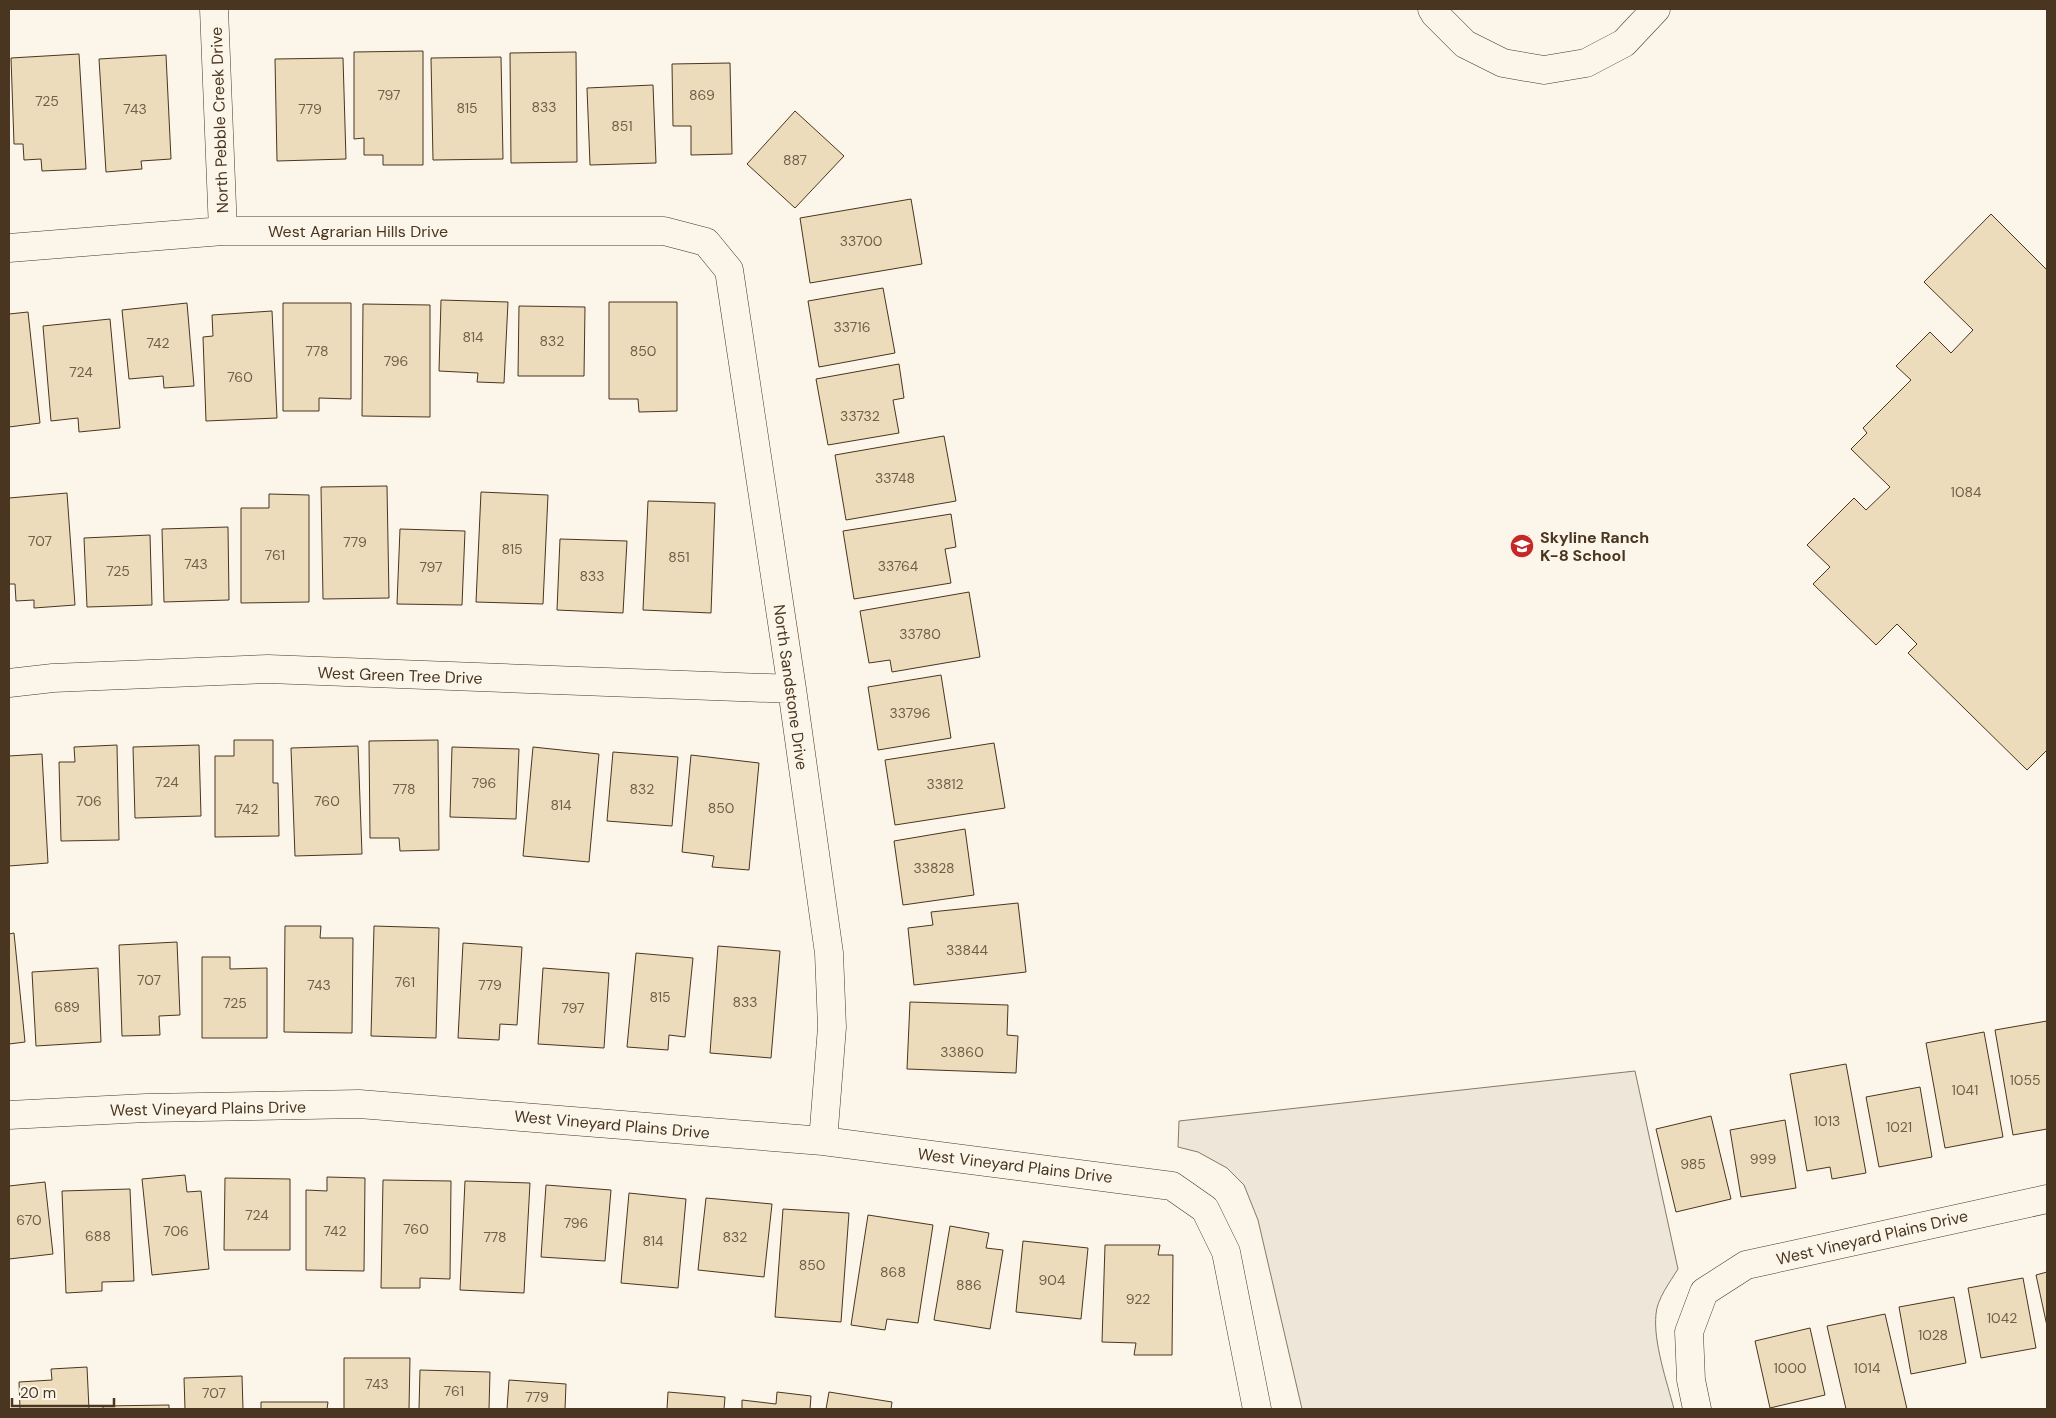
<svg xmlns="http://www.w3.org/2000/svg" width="2056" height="1418" viewBox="0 0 2056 1418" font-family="'DM Sans',sans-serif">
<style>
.green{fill:#ede6d9;stroke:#887966}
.building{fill:#ecdcbc;stroke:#4a3520}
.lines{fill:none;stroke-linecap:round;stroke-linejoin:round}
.street-casing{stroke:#4a3520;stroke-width:29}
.secondary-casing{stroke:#4a3520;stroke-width:29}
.street{stroke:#fbf6e9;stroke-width:28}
.secondary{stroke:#fbf6e9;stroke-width:28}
.labels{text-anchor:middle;stroke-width:4;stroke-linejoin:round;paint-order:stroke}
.number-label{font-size:14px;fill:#725f47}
.street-label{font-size:16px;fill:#4a3520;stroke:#fbf6e9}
.poi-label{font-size:16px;font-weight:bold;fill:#4a3520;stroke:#fbf6e9;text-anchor:start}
</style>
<rect width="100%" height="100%" fill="#fbf6e9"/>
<!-- green -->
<path class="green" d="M1635 1071 1678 1269C1670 1282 1657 1299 1656 1314 1653 1342 1667 1382 1674 1409H1302L1258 1220 1244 1185 1227 1168 1198 1152 1178 1147 1179 1121Z"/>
<!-- building -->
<path class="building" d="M423 51V165H383V155H364V138L354 139V52Z
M576 52 577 162 511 163 510 53Z
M79 54 86 169 42 171 41 159 24 160 23 144H14L11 58Z
M166 55 171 159 141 161 142 169 106 172 99 59Z
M501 57 503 159 433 160 431 58Z
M343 58 346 159 277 161 275 59Z
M730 63 732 154 691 155V126H673L672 64Z
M653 85 656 163 590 165 587 88Z
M795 111 844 156 795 208 747 164Z
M911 199 922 264 810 283 800 218Z
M1991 214 2047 270V750L2027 770 1908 653 1917 644 1897 624 1876 645 1813 584 1830 567 1807 545 1854 498 1866 510 1890 487 1851 449 1867 433 1863 428 1911 380 1896 366 1930 332 1951 353 1973 330 1924 282Z
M883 288 895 353 819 367 808 301Z
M441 300 508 302 504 383 477 382 478 373 439 371Z
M609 302H677V411L639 412 638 399H609Z
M187 303 194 386 164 388 163 376 129 379 122 310Z
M283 303H351V399L319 398V411H283Z
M363 304 430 305V417L362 416Z
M519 306 585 307 584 376H518Z
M272 311 277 418 206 421 203 337 213 336 212 315Z
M28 312 40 423 9 427V314Z
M110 319 120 428 79 432 78 418 51 421 43 326Z
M899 364 904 398 893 400 899 433 828 445 816 379Z
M944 436 956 501 846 520 835 455Z
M387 486 389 598 323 599 321 487Z
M481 492 548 495 543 604 476 602Z
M67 493 75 605 34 608V600L16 601 15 584H9V498Z
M269 494 309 495V602L241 603V508H269Z
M648 501 715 503 711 613 643 610Z
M951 514 956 547 945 549 951 583 854 599 843 531Z
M228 527 229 600 164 602 162 529Z
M400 529 465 531 462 605 397 604Z
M150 535 152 605 87 607 84 538Z
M560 539 627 541 623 613 557 610Z
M969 592 980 657 892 672 890 660 869 663 860 611Z
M941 675 951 738 878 750 868 687Z
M234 740H273V783H278L279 836 215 837V756H234Z
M438 740 439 850 400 851 399 838H370L369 741Z
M994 743 1005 808 895 825 885 760Z
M117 745 119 840 61 841 59 762H75L74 747Z
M199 745 201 816 135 818 133 747Z
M358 746 362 854 295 856 291 748Z
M452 747 519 749 516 819 450 817Z
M533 747 599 754 589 862 523 856Z
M613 752 678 757 672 826 607 821Z
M42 754 48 863 9 866V756Z
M691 755 759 763 749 870 712 867 714 856 682 852Z
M965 829 974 895 903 905 894 841Z
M1018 903 1026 972 914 985 908 928 933 925 931 912Z
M285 926H321L320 938H353L352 1033 284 1032Z
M374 926 439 928 436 1038 371 1036Z
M14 933 25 1042 9 1044V934Z
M177 942 180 1015 159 1016 160 1035 122 1036 119 945Z
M463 943 522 947 517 1025 500 1024 499 1040 458 1038Z
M718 946 780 951 771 1058 710 1053Z
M636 953 693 958 685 1037 669 1035 668 1050 627 1047Z
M202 957H230V969L267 968V1038H202Z
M98 968 101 1042 36 1046 32 972Z
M543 968 609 973 604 1048 538 1044Z
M910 1002 1008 1005 1007 1035 1018 1036 1016 1073 907 1069Z
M2047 1021V1129L2013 1135 1995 1030Z
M1984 1032 2003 1137 1945 1148 1926 1043Z
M1846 1064 1866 1173 1832 1179 1830 1167 1807 1171 1790 1074Z
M1920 1087 1932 1157 1879 1167 1866 1097Z
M1711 1116 1731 1199 1676 1212 1656 1129Z
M1785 1120 1796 1188 1741 1197 1730 1130Z
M185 1175 187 1192 201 1191 209 1269 152 1275 142 1179Z
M327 1177 365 1178 364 1271 306 1270V1190L327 1191Z
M225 1178 290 1179V1250H224Z
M383 1180 451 1181 450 1279 420 1278V1288H381Z
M465 1181 530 1183 524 1293 460 1290Z
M45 1182 53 1254 9 1259V1186Z
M546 1185 611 1190 605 1261 541 1257Z
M130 1189 134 1281 102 1282V1291L66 1293 62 1191Z
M629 1193 686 1199 678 1288 621 1283Z
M706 1198 772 1204 764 1277 698 1270Z
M783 1209 849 1213 841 1322 775 1317Z
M868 1215 933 1225 918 1323 887 1319 885 1330 851 1325Z
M950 1226 989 1233 986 1248 1003 1250 990 1329 934 1320Z
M1023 1241 1088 1248 1081 1319 1016 1312Z
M1105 1245H1160L1158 1255H1173L1172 1355H1134L1136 1343 1102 1342Z
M2047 1272V1326L2036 1275Z
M2023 1278 2036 1348 1981 1358 1968 1288Z
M1954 1297 1966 1363 1911 1374 1899 1307Z
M1885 1314 1907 1409H1846L1827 1326Z
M1810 1328 1825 1395 1770 1408 1755 1341Z
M344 1358H410L409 1409H344Z
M87 1367 89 1409H20L19 1382 52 1380 51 1369Z
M420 1370 490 1372 489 1409H419Z
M242 1376 243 1409H185L184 1378Z
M509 1380 566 1384 565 1409H507Z
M668 1392 725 1397 724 1409H667Z
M777 1392 811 1396 810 1409H742V1400L776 1404Z
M829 1392 892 1402 891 1409H826Z
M261 1402H328L327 1409H261Z
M169 1405V1409H103V1406Z"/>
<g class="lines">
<!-- street casing -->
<g class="street-casing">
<path id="street" d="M214 9 223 231
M9 248 223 231H664L706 242 729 270 792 689 829 953 832 1027 823 1141
M9 683 53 678 268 669 792 689
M9 1115 146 1108 359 1104 823 1141 1172 1186 1205 1209 1226 1252 1257 1409
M1697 1409 1691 1380 1689 1332 1704 1292 1746 1265 2047 1199"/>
</g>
<!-- secondary casing -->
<g class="secondary-casing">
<path id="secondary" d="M1432 9 1435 14 1465 44 1503 63 1544 70 1586 63 1624 43 1656 9"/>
</g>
<!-- street -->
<use href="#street" class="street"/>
<!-- secondary -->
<use href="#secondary" class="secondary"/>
</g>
<!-- icons -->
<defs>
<g id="school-disc" transform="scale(1.25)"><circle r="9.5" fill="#c62828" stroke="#fbf6e9"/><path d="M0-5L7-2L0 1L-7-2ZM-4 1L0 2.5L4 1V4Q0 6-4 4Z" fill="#fff"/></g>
</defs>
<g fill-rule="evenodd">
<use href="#school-disc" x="1522" y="546"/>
</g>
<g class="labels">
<!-- number labels -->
<g class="number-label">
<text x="389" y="100">797</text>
<text x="702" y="100">869</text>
<text x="47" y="106">725</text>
<text x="544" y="112">833</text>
<text x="467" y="113">815</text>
<text x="135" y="114">743</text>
<text x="310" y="114">779</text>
<text x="622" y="131">851</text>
<text x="795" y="165">887</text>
<text x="861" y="246">33700</text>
<text x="852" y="332">33716</text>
<text x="473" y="342">814</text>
<text x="552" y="346">832</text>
<text x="158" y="348">742</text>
<text x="317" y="356">778</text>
<text x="643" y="356">850</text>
<text x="396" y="366">796</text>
<text x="81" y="377">724</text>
<text x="240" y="382">760</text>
<text x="860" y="421">33732</text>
<text x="895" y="483">33748</text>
<text x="1966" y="497">1084</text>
<text x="40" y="546">707</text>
<text x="355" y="547">779</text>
<text x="512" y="554">815</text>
<text x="275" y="560">761</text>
<text x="679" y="562">851</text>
<text x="196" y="569">743</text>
<text x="898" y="571">33764</text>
<text x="431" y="572">797</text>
<text x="118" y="576">725</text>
<text x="592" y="581">833</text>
<text x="920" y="639">33780</text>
<text x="910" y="718">33796</text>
<text x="167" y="787">724</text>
<text x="484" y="788">796</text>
<text x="945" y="789">33812</text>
<text x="404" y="794">778</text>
<text x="642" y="794">832</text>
<text x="89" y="806">706</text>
<text x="327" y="806">760</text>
<text x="561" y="810">814</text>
<text x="721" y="813">850</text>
<text x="247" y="814">742</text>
<text x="934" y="873">33828</text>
<text x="967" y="955">33844</text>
<text x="149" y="985">707</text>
<text x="405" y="987">761</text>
<text x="319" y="990">743</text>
<text x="490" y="990">779</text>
<text x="660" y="1002">815</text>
<text x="745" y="1007">833</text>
<text x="235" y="1008">725</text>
<text x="67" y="1012">689</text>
<text x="573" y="1013">797</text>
<text x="962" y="1057">33860</text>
<text x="2025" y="1085">1055</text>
<text x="1965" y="1095">1041</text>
<text x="1827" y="1126">1013</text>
<text x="1899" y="1132">1021</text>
<text x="1763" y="1164">999</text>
<text x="1693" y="1169">985</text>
<text x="257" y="1220">724</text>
<text x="29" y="1225">670</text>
<text x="576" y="1228">796</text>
<text x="416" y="1234">760</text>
<text x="176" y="1236">706</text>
<text x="335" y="1236">742</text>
<text x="98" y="1241">688</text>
<text x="495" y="1242">778</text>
<text x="735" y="1242">832</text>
<text x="653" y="1246">814</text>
<text x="812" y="1270">850</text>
<text x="893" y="1277">868</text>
<text x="1052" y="1285">904</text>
<text x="969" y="1290">886</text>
<text x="1138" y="1304">922</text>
<text x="2002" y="1323">1042</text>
<text x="1933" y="1340">1028</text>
<text x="1790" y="1373">1000</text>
<text x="1867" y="1373">1014</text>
<text x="377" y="1389">743</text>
<text x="454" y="1396">761</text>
<text x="214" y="1398">707</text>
<text x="537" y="1402">779</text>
</g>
<!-- street labels -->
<g class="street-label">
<text transform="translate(219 120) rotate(-92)" y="6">North Pebble Creek Drive</text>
<text x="358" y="237">West Agrarian Hills Drive</text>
<text transform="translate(400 675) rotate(2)" y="6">West Green Tree Drive</text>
<text transform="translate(791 687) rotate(82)" y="6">North Sandstone Drive</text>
<text transform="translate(208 1108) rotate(-1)" y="6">West Vineyard Plains Drive</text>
<text transform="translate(612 1124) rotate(5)" y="6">West Vineyard Plains Drive</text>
<text transform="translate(1015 1165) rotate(7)" y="6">West Vineyard Plains Drive</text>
<text transform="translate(1872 1237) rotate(-13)" y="6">West Vineyard Plains Drive</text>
</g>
<!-- poi labels -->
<g class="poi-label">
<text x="1540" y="543">Skyline Ranch<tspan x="1540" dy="18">K-8 School</tspan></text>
</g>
</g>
<!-- border -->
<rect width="2056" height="1418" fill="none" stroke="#4a3520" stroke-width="20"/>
<!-- scale -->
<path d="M12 1398v8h102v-8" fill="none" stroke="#4a3520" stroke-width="2.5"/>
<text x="20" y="1398" font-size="15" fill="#4a3520" stroke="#fbf6e9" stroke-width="4" paint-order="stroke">20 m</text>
</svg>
